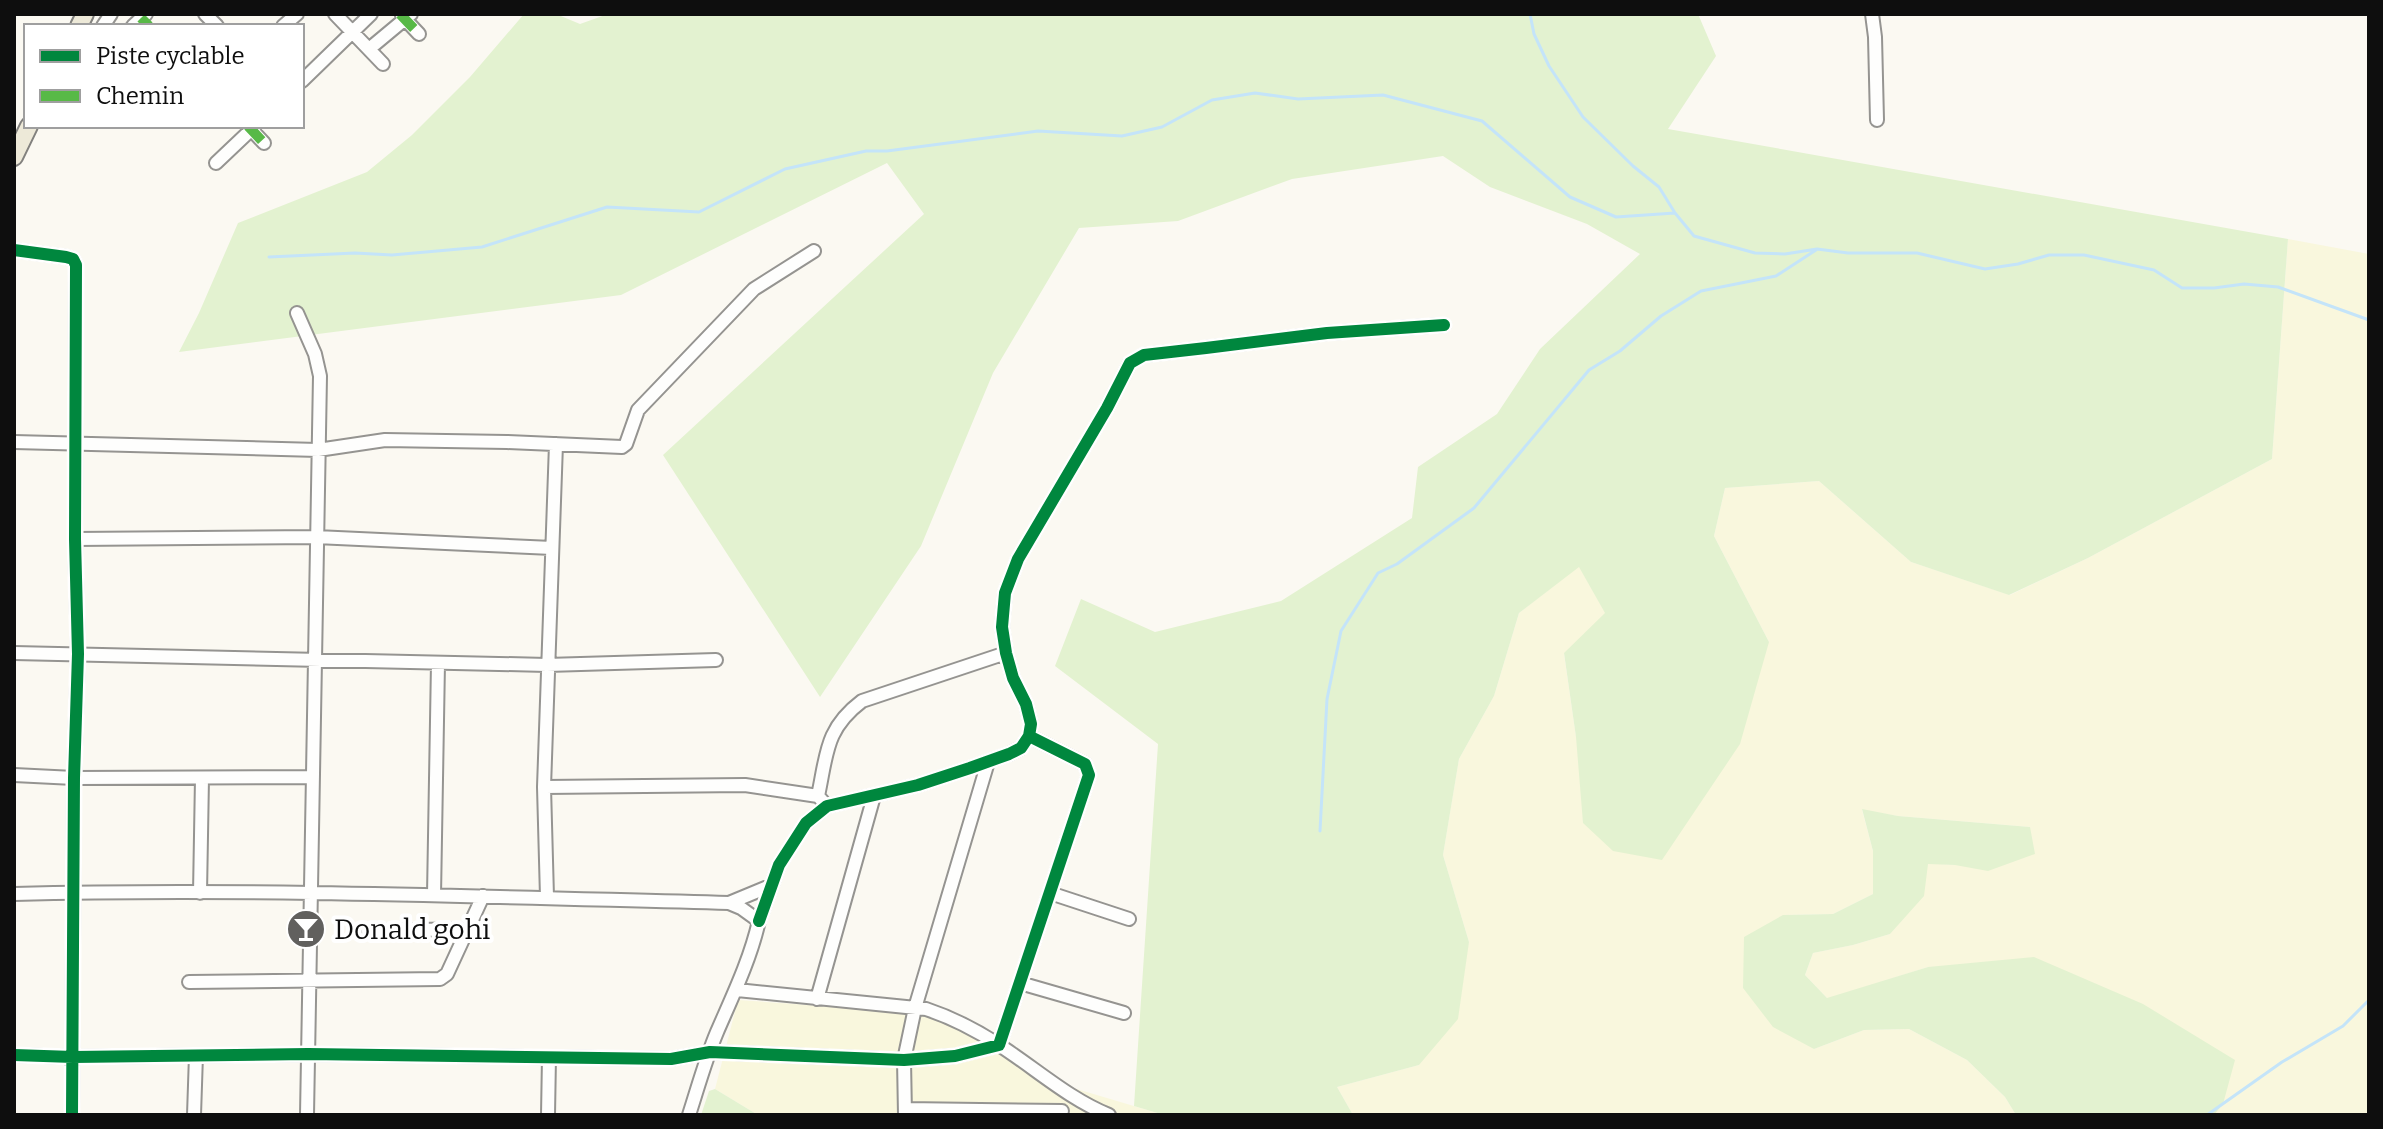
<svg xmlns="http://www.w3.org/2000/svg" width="2383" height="1129" viewBox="0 0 2383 1129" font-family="Bitter,serif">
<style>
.farmland{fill:#f9f7dd}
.green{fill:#e3f2d0}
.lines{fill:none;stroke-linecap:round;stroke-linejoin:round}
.stream{stroke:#c4e4f9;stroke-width:3}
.minor-casing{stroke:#959491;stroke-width:16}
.major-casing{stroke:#82817e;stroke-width:20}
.minor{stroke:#fefefd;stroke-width:12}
.major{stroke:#ede9d8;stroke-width:16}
.quiet{stroke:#58b947;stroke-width:10;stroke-dasharray:20 10;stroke-linecap:butt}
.cycleway-casing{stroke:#fff;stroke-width:17}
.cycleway{stroke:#00873e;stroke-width:12}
.labels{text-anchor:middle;stroke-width:8;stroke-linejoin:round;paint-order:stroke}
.poi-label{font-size:28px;fill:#0e0e0e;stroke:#fff;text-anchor:start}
</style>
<rect width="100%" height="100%" fill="#fbf9f2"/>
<!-- farmland -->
<path class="farmland" d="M2288 239 2369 254V1115H2214L2223 1104 1928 967 1828 999 1805 975 1813 953 1853 945 1890 934 1927 863 1955 865 2030 827 1898 816 1862 810 1873 851V894L1833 914 1783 915 1814 1049 1864 1030 1909 1029 1967 1060 2005 1097 2016 1115H1353L1337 1087 1419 1065 1469 942 1443 855 1459 759 1494 696 1519 613 1579 566 1606 614 1564 654 1576 737 1769 642 1714 536 1725 488 1819 481 1911 562 2010 595 2088 558 2272 459Z
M738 1000 954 1015 1070 1087 1164 1115H758L715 1089Z"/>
<!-- green -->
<path class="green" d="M524 14H556L580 24 608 14H1698L1716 56 1668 129 2288 239 2272 459 2088 558 2009 595 1911 562 1819 481 1725 488 1714 536 1769 642 1740 744 1662 860 1613 851 1583 823 1576 737 1564 653 1605 613 1579 567 1519 613 1494 696 1459 759 1443 855 1469 942 1458 1019 1419 1065 1337 1087 1353 1115H1164L1134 1106 1158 744 1055 666 1081 599 1155 632 1281 601 1412 518 1418 467 1497 414 1540 349 1640 254 1587 224 1490 187 1443 156 1292 179 1178 221 1079 228 993 373 921 546 820 697 663 455 924 214 887 163 621 295 179 352 199 313 238 223 367 172 412 135 470 77Z
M1862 809 1898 816 2030 827 2035 854 1988 871 1955 865 1928 864 1924 896 1890 934 1853 945 1813 953 1805 975 1827 998 1928 967 2034 957 2143 1004 2235 1060 2223 1104 2214 1115H2016L2005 1097 1967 1060 1909 1029 1864 1030 1814 1049 1773 1027 1743 988 1744 937 1783 915 1833 914 1873 894V851Z
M715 1089 758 1115H701L709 1091Z"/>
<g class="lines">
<!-- stream -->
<path class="stream" d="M1530 14 1534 34 1549 66 1583 117 1633 166 1659 187 1675 213 1694 236 1755 253 1785 254 1817 249 1848 253H1917L1985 269 2018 264 2049 255H2084L2154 270 2182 288H2214L2244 284 2278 287 2369 320
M269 257 355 253 392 255 482 247 607 207 699 212 785 169 866 151H887L1038 131 1122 136 1162 127 1212 100 1255 93 1298 99 1383 95 1482 121 1570 197 1616 217 1675 213
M1320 831 1327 699 1341 631 1378 573 1397 564 1474 508 1589 370 1620 351 1661 316 1701 291 1776 276 1816 250
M2207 1115 2282 1062 2343 1026 2369 1000"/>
<!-- minor casing -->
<g class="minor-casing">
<path id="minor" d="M205 14 217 26
M335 14 383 64
M1872 14 1875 37 1877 120
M402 16 419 34
M103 26 111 14
M133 26 146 14
M283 26 297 14
M369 49 411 14
M302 81 371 14
M248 126 264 143
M216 163 255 126
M14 250 66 257 73 259 76 265 75 539 78 654 74 778 72 1115
M297 313 315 354 320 376 307 1115
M14 442 318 450 385 440 507 442 622 447 626 444 638 410 754 289 814 251
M75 539 316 537 552 548
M14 653 547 665 716 660
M14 775 74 778 313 777
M544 787 745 785 818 796 827 806
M818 796C827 754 825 729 862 701L1006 653
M200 893 202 778
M1050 893 1129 919
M14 894C252 888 491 897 729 903L741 908 759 921C750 960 733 995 717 1032 706 1058 698 1087 689 1115
M434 895 438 663
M547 897 544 787 556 444
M729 903 770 886
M759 921 779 865 806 823 827 806 918 785 970 768 1009 754 1021 748 1029 736 1031 724 1026 704 1013 678 1006 653 1002 627 1005 593 1018 559 1107 408 1130 363 1144 355 1206 348 1327 333 1444 325
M368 931 468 929
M189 982 440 979 447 974 483 896
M1020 983 1124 1013
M737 990 926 1009C953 1018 976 1030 999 1045 1035 1068 1069 1099 1109 1115
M817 999 874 796
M14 1055 73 1057 308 1054 671 1059 710 1052 904 1060 955 1056 999 1045 1089 775 1085 764 1029 736
M905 1109 1062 1111
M194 1115 196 1055
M548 1115 549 1057
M905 1115 904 1060 915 1008 988 762"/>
</g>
<!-- major casing -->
<g class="major-casing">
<path id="major" d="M79 26 85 14
M14 157 29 126"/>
</g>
<!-- minor -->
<use href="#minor" class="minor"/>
<!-- major -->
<use href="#major" class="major"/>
<!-- quiet -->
<path class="quiet" d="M400 14 419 34
M141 18 149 26
M248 126 264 143"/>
<!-- cycleway casing -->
<g class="cycleway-casing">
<path id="cycleway" d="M14 250 66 257 73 259 76 265 75 539 78 654 74 778 72 1115
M759 921 779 865 806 823 827 806 918 785 970 768 1009 754 1021 748 1029 736 1031 724 1026 704 1013 678 1006 653 1002 627 1005 593 1018 559 1107 408 1130 363 1144 355 1206 348 1327 333 1444 325
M14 1055 73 1057 308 1054 671 1059 710 1052 904 1060 955 1056 999 1045 1089 775 1085 764 1029 736"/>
</g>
<!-- cycleway -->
<use href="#cycleway" class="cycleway"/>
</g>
<!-- icons -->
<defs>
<g id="bar-disc" transform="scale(2)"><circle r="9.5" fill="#61605e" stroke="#fff"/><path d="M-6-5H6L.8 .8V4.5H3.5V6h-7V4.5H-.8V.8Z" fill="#fff"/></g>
</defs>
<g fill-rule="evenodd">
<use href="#bar-disc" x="306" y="929"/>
</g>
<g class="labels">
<!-- poi labels -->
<g class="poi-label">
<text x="334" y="939">Donald gohi</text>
</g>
</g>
<!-- border -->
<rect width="2383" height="1129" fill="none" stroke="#0e0e0e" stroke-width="32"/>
<!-- legend -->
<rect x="24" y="24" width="280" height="104" fill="#ffffff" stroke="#9f9f9f" stroke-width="2"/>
<rect x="40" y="50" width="40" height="12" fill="#00873e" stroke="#9f9f9f" stroke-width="2"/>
<text x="96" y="64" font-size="24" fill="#0e0e0e">Piste cyclable</text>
<rect x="40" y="90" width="40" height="12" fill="#58b947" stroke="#9f9f9f" stroke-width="2"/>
<text x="96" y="104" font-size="24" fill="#0e0e0e">Chemin</text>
</svg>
